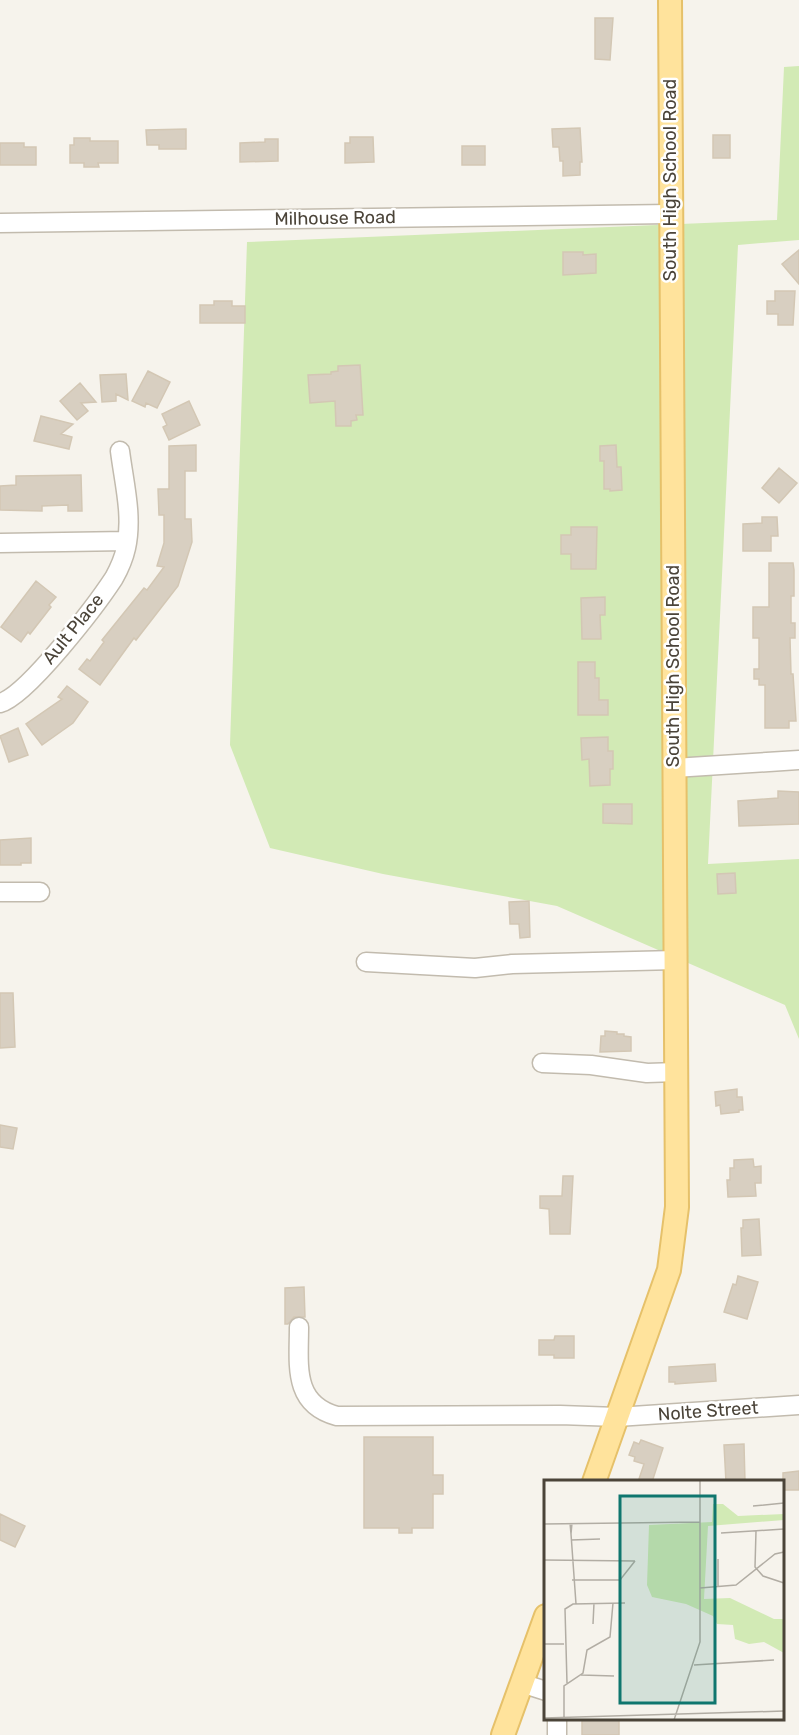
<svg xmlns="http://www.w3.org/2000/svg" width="799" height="1735" viewBox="0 0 799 1735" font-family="Rubik,sans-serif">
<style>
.green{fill:#d2eab5}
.building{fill:#d8cfc1;stroke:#d3c7b4;stroke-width:1.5}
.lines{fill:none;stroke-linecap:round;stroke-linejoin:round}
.minor-casing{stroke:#c2bbae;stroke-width:21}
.major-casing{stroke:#e6c16a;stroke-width:26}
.minor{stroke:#fff;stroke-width:18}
.major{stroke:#ffe39c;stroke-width:22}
.labels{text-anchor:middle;stroke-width:5;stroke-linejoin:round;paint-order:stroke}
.street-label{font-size:18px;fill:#4b4439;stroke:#fff}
.inset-road{fill:none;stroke:#b2ada4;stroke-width:1.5}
.view{fill:#0f766e;fill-opacity:0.15;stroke:#0f766e;stroke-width:3}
.inset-edge{fill:none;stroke:#4b4439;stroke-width:3}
</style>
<rect width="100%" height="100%" fill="#f6f3ec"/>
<!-- green -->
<path class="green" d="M799 66V240L738 245 708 864 799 859V1039L785 1005 557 906 383 874 270 848 230 745 247 242 777 220 784 67Z"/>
<!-- building -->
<path class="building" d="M595 18H613L610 60 595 59Z
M580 128 582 162H580V175L563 176V161H560L559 147H553L552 129Z
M186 129V149H159V145H147L146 130Z
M713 135H730V158H713Z
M350 137H373L374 162 345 163V143H350Z
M74 138H90V141H118V163H98L99 167H84V163H70V145H74Z
M265 139H278V161L240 162V143L265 142Z
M0 143H24V147H36V165H0Z
M462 146H485V165H462Z
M799 250V284L782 264Z
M563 252H583V255L596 254V273L563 275Z
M775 291H795L793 325H778V314H767V301H775Z
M214 301H232V306H245V323H200V305H214Z
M360 365 363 415H356L357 420 351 421V426H336L335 401 310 403 308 375 331 374V372L338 371V366Z
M148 371 170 382 157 408 146 403 145 407 132 401Z
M126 374 128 400 116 394V401L102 402 100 375Z
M80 383 96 402 81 403 88 411 77 420 60 401Z
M189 401 200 425 169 440 163 427 167 425 162 414Z
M41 416 73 424 61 434 72 437 69 449 34 441Z
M196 445V471H185V519H191L192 542 178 586 136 640 134 638 100 685 79 669 87 659 90 661 104 642 102 640 144 588 147 590 164 567 157 566 164 543V515H159L158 489H169V446Z
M616 445 617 467H621L622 490 610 491V489H604V461H600V446Z
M779 468 797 483 779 503 762 488Z
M81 475 82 511H68V505L42 506V511L0 510V486L16 485V476Z
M762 517H777L778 536H771V551H743V524L762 523Z
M571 527H597L596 569H571V554H561V535H571Z
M769 563H793L794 570V596H791V623H795V638H790L791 674H793L796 721H789V728H765V685H759V679H754V669H759V638H753V607H769Z
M36 581 56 597 49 605 51 607 30 634 28 632 21 642 1 627Z
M605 597V615H600L601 639H582L581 598Z
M578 662H595V678H599V700H608V715H578Z
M67 686 88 702 73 723 42 745 26 724 62 699 58 697Z
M18 728 28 755 9 762 0 736Z
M608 737V751H613V769H610V785L590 786 589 759 582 760 581 738Z
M778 791 799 792V824L739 826 738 801 778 798Z
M603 804H632V824L603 823Z
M31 838V863H21V865H0V840Z
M735 873 736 893 718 894 717 874Z
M529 901 530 937 520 938 519 924H510L509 902Z
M0 993H13L15 1047 0 1048Z
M605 1031 617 1032V1034H624V1036L631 1037V1051L600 1052 601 1036H605Z
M737 1089V1097H742L743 1110H739V1112L721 1114 720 1105 716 1106 715 1092Z
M0 1125 17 1128 13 1149 0 1147Z
M753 1159 754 1167 761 1166V1183H755L756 1196 728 1197 727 1180H730V1168H734V1160Z
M563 1176H573L570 1234H550L549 1209 540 1208V1196H562Z
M759 1219 761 1255 742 1256 741 1228H743V1220Z
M738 1276 758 1282 747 1319 724 1312 733 1284 736 1285Z
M304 1287 305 1317H294L288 1324H285V1288Z
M555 1336H574V1358H554V1355H539V1340H554Z
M715 1364 716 1381 675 1384V1382H669V1367Z
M364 1437H433V1475H443V1494H433V1528H412V1533H399V1528H364Z
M641 1440 663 1448 652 1482H638L644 1464 634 1461 635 1457 629 1455 634 1442 639 1444Z
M744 1444 745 1482H726L724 1445Z
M799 1471V1490H783V1473Z
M0 1514 25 1526 15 1547 0 1540Z
M582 1719H619V1735H582Z"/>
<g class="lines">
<!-- minor casing -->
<g class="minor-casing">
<path id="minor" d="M0 223 670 214
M0 543 127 541
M0 703C27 696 97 604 114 578 119 569 124 557 126 548 133 516 124 483 120 451
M674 768 799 760
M0 892H40
M366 962 475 968 512 964 676 960
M542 1063 591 1065 647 1073 677 1072
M299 1327C299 1364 292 1404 337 1416L560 1415 617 1417 799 1405
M521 1683 546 1691
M557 1735V1718"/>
</g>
<!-- major casing -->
<g class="major-casing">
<path id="major" d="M594 1482 669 1270 677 1207 670 0
M503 1735 546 1616"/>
</g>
<!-- minor -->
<use href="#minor" class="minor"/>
<!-- major -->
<use href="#major" class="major"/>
</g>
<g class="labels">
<!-- street labels -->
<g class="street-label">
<text transform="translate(670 180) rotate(-90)" y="6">South High School Road</text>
<text transform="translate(335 218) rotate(-1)" y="6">Milhouse Road</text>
<text transform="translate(73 629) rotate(-51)" y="6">Ault Place</text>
<text transform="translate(673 666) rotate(-90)" y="6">South High School Road</text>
<text transform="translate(708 1411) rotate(-4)" y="6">Nolte Street</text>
</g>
</g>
<!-- overview -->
<g transform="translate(544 1480)">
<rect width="240" height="240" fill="#f6f3ec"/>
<path d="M169 24H179L194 36 240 34V40L164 46 160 119 186 118 230 139H240V173L220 162 205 164 191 159 189 145 173 144 169 136 142 124 108 117 103 105 105 45 168 42Z" fill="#d2eab5"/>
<path class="inset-road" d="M209 26 240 23M26 43 27 54 28 43M0 44 156 42M212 51 211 87 219 96 240 103M177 53 240 49M27 54 32 124M27 60 56 59M174 79V107M0 80 91 81M28 100H76L91 81M156 108 192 105 231 74 240 72M49 144 50 123M0 164H20M150 185 230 180M37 195 70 196M23 203 21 129 29 124 81 123M0 238 240 231M20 238V206L39 193 43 170 66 157 69 123M130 240 156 162V0"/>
<path class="view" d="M76 16H171V223H76Z"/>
<rect width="240" height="240" class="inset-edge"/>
</g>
</svg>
